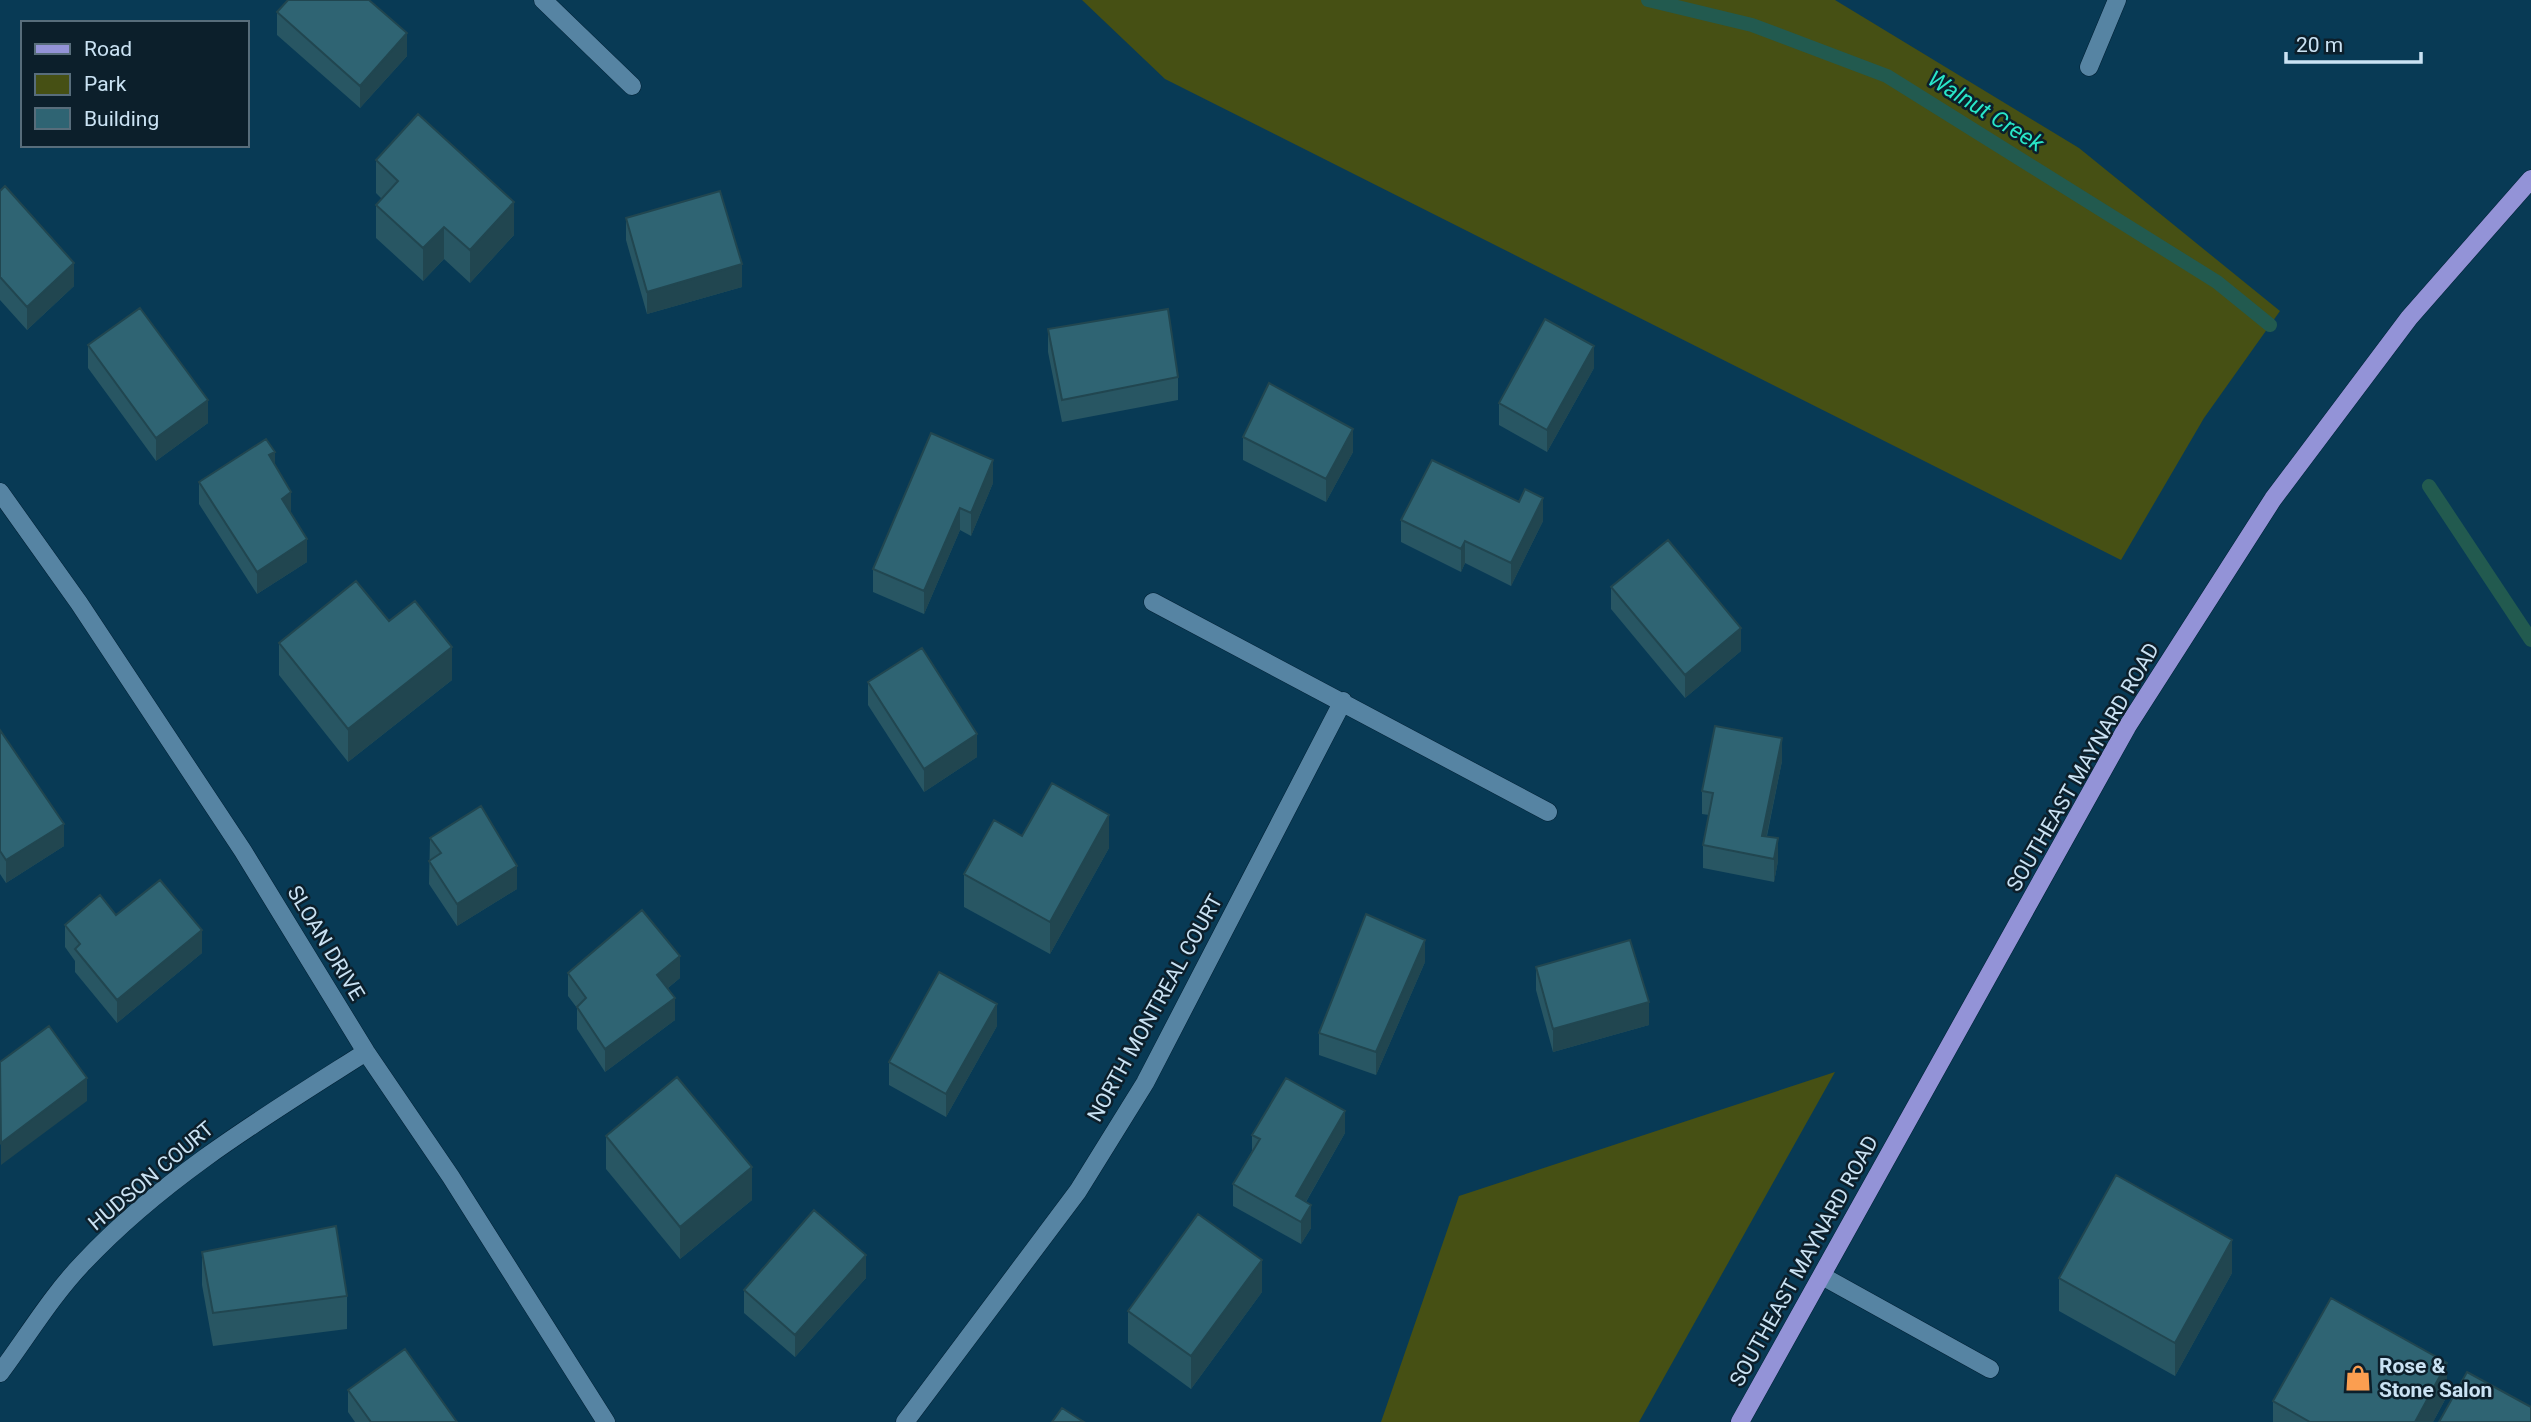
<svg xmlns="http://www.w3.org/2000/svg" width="2531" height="1422" viewBox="0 0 2531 1422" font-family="Roboto,sans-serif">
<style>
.green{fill:#465014}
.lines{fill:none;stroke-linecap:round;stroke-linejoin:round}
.stream{stroke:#225a4f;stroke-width:14}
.lane-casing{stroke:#002034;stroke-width:19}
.street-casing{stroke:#002034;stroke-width:19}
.primary-casing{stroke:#002034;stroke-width:19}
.lane{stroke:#5684a3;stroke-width:18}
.street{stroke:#5684a3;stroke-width:18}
.primary{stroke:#9393d7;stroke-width:18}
.wall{fill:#285663}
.shaded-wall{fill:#214650}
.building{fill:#2f6473;stroke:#214650;stroke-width:2}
.labels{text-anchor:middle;stroke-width:5;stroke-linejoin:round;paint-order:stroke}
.street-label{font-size:21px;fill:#cae2f3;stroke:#0c1f2b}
.poi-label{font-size:21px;font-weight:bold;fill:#cae2f3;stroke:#0c1f2b;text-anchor:start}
.water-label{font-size:23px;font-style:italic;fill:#28e6c9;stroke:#0c1f2b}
</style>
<rect width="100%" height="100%" fill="#083a55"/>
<!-- green -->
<path class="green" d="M1082 0H1835L2079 148 2280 311 2204 418 2121 560 1165 79Z
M1835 1072 1639 1422H1381L1459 1196Z"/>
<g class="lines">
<!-- stream -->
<path class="stream" d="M1648 0 1752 25 1887 76 2217 282 2270 325
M2429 486 2531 640"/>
<!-- lane casing -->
<g class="lane-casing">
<path id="lane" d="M1822 1276 1990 1369"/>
</g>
<!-- street casing -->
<g class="street-casing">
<path id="street" d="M543 0 632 86
M2089 67 2117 0
M0 492 79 603 243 851 366 1052 451 1177 606 1422
M1153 602 1548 812
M0 1373C27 1337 52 1295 84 1262 165 1176 267 1115 366 1052
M905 1422 1078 1191 1145 1083 1343 701"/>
</g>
<!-- primary casing -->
<g class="primary-casing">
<path id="primary" d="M1740 1422 2127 727 2273 499 2409 318 2531 179"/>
</g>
<!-- lane -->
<use href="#lane" class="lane"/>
<!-- street -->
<use href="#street" class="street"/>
<!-- primary -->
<use href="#primary" class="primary"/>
</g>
<!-- wall -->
<path class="wall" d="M277 12 407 56 360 108 277 35Z
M376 160 514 235 470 283 444 259 423 281 376 238V205L382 199 376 193Z
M0 191 74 286 27 330 0 300Z
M626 218 742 287 647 314 626 240Z
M1048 329 1178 377V400L1062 422 1048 352Z
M88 345 208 423 156 461 88 368Z
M1594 368 1547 452 1499 425V403Z
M1243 437 1353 452 1326 502 1243 460Z
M275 465 307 562 257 594 199 504V482Z
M993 483 971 536 960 530 924 614 873 592V569Z
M1519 502 1543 521 1511 586 1465 563 1461 572 1401 542V520Z
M1611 587 1741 651 1685 698 1611 609Z
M389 621 452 680 348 762 279 675V643Z
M868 682 977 757 924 792 868 705Z
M0 730 64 846 6 883 0 874Z
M1782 761 1767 836 1778 861 1774 882 1703 868V845L1709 815 1702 814V791Z
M1022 836 1109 848 1050 954 964 907V874Z
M430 838 517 889 457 926 429 884Z
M116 915 202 953 117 1023 75 972V961L65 947V925Z
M1425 962 1376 1075 1319 1055V1033Z
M1536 967 1649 1025 1553 1052 1536 990Z
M568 973 680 978 668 988 675 1020 605 1072 577 1029V1008L568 996Z
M997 1026 946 1117 889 1085V1062Z
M1345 1133 1306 1202 1311 1228 1301 1244 1233 1206V1184L1252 1151V1135Z
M606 1136 752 1200 680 1259 606 1169Z
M202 1252 347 1296V1329L213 1346 202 1285Z
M2232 1273 2175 1376 2059 1311V1278Z
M866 1278 795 1357 744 1313V1290Z
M1262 1292 1191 1389 1128 1343V1311Z
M348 1390 457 1422H355L348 1412Z
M2447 1396 2433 1422H2273V1401Z"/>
<!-- shaded-wall -->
<path class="shaded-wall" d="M407 33V56L360 108V86Z
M514 202V235L470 283V250Z
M444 227V259L423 281V248Z
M74 263V286L27 330V307Z
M742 264V287L647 314V292Z
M1594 346V368L1547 452V430Z
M208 400V423L156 461V438Z
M1353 429V452L1326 502V479Z
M275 452V475L269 455Z
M993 460V483L971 536V513Z
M291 492V515L282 499Z
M1543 498V521L1511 586V563Z
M960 508V530L924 614V591Z
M307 539V562L257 594V572Z
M1465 541V563L1461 572V549Z
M1741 628V651L1685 698V675Z
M452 647V680L348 762V729Z
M977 734V757L924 792V769Z
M1782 738V761L1762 858V836Z
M1109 815V848L1050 954V922Z
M64 824V846L6 883V860Z
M1778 838V861L1774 882V859Z
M517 866V889L457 926V904Z
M202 930V953L117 1023V1000Z
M1425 940V962L1376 1075V1052Z
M680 956V978L657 997V975Z
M675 998V1020L605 1072V1049Z
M1649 1002V1025L1553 1052V1029Z
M997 1004V1026L946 1117V1094Z
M87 1078V1101L1 1165V1143Z
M1345 1111V1133L1296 1219V1196Z
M752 1167V1200L680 1259V1227Z
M1311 1205V1228L1301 1244V1222Z
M2232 1240V1273L2175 1376V1343Z
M866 1255V1278L795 1357V1335Z
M1262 1260V1292L1191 1389V1356Z
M2447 1363V1396L2433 1422H2415Z"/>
<!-- building -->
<path class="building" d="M288 0H369L407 33 360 86 277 12Z
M418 114 514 202 470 250 444 227 423 248 376 205 398 181 376 160Z
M5 186 74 263 27 307 0 277V191Z
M720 191 742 264 647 292 626 218Z
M140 308 208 400 156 438 88 345Z
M1168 309 1178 377 1062 400 1048 329Z
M1545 319 1594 346 1547 430 1499 403Z
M1269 383 1353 429 1326 479 1243 437Z
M931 433 993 460 971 513 960 508 924 591 873 569Z
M266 439 275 452 269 455 291 492 282 499 307 539 257 572 199 482Z
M1432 460 1519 502 1525 489 1543 498 1511 563 1465 541 1461 549 1401 520Z
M1668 540 1741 628 1685 675 1611 587Z
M356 581 389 621 415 601 452 647 348 729 279 643Z
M922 648 977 734 924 769 868 682Z
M1715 726 1782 738 1762 836 1778 838 1774 859 1703 845 1713 793 1702 791Z
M0 730 64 824 6 860 0 851Z
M1052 783 1109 815 1050 922 964 874 994 820 1022 836Z
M481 806 517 866 457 904 429 861 441 853 430 838Z
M160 880 202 930 117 1000 75 949 80 944 65 925 100 895 116 915Z
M642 910 680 956 657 975 675 998 605 1049 577 1007 586 998 568 973Z
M1366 914 1425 940 1376 1052 1319 1033Z
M1630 940 1649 1002 1553 1029 1536 967Z
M939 972 997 1004 946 1094 889 1062Z
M49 1026 87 1078 1 1143 0 1062Z
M677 1077 752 1167 680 1227 606 1136Z
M1286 1078 1345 1111 1296 1196 1311 1205 1301 1222 1233 1184 1260 1139 1252 1135Z
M2116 1175 2232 1240 2175 1343 2059 1278Z
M814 1210 866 1255 795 1335 744 1290Z
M1198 1214 1262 1260 1191 1356 1128 1311Z
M336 1226 347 1296 213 1313 202 1252Z
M2331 1298 2447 1363 2415 1422H2310L2273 1401Z
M405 1349 457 1422H371L348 1390Z
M2467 1372 2531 1407V1422H2439Z
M1062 1408 1084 1422H1052Z"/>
<!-- icons -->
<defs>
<g id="shop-bare" transform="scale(2.1)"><path d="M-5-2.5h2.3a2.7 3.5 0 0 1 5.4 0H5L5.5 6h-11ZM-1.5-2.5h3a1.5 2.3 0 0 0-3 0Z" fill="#fb9e50" stroke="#0c1f2b" stroke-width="2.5" paint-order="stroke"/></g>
</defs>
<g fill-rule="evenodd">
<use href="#shop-bare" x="2358" y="1378"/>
</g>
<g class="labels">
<!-- street labels -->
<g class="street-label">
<text transform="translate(2083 767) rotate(-60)" y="7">SOUTHEAST MAYNARD ROAD</text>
<text transform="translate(326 943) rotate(59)" y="7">SLOAN DRIVE</text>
<text transform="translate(1155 1008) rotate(-61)" y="7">NORTH MONTREAL COURT</text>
<text transform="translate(151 1176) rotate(-40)" y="7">HUDSON COURT</text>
<text transform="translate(1804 1261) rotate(-61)" y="7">SOUTHEAST MAYNARD ROAD</text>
</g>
<!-- poi labels -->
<g class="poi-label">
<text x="2379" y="1373">Rose &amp;<tspan x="2379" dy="24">Stone Salon</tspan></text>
</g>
<!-- water labels -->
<g class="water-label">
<text transform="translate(1986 111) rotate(32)" y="8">Walnut Creek</text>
</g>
</g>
<!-- legend -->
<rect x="21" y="21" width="228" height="126" fill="#0c1f2b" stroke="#586d7b" stroke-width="2"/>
<rect x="35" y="44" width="35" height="10" fill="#9393d7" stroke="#586d7b" stroke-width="2"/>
<text x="84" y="56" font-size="21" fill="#cae2f3">Road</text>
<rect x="35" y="74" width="35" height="21" fill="#465014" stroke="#586d7b" stroke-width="2"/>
<text x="84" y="91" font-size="21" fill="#cae2f3">Park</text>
<rect x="35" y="108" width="35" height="21" fill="#2f6473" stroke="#586d7b" stroke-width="2"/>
<text x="84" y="126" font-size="21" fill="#cae2f3">Building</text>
<!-- scale -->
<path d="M2286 52v10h135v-10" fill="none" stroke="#cae2f3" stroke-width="3.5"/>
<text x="2296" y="52" font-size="21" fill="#cae2f3" stroke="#0c1f2b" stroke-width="5" paint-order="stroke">20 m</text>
</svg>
